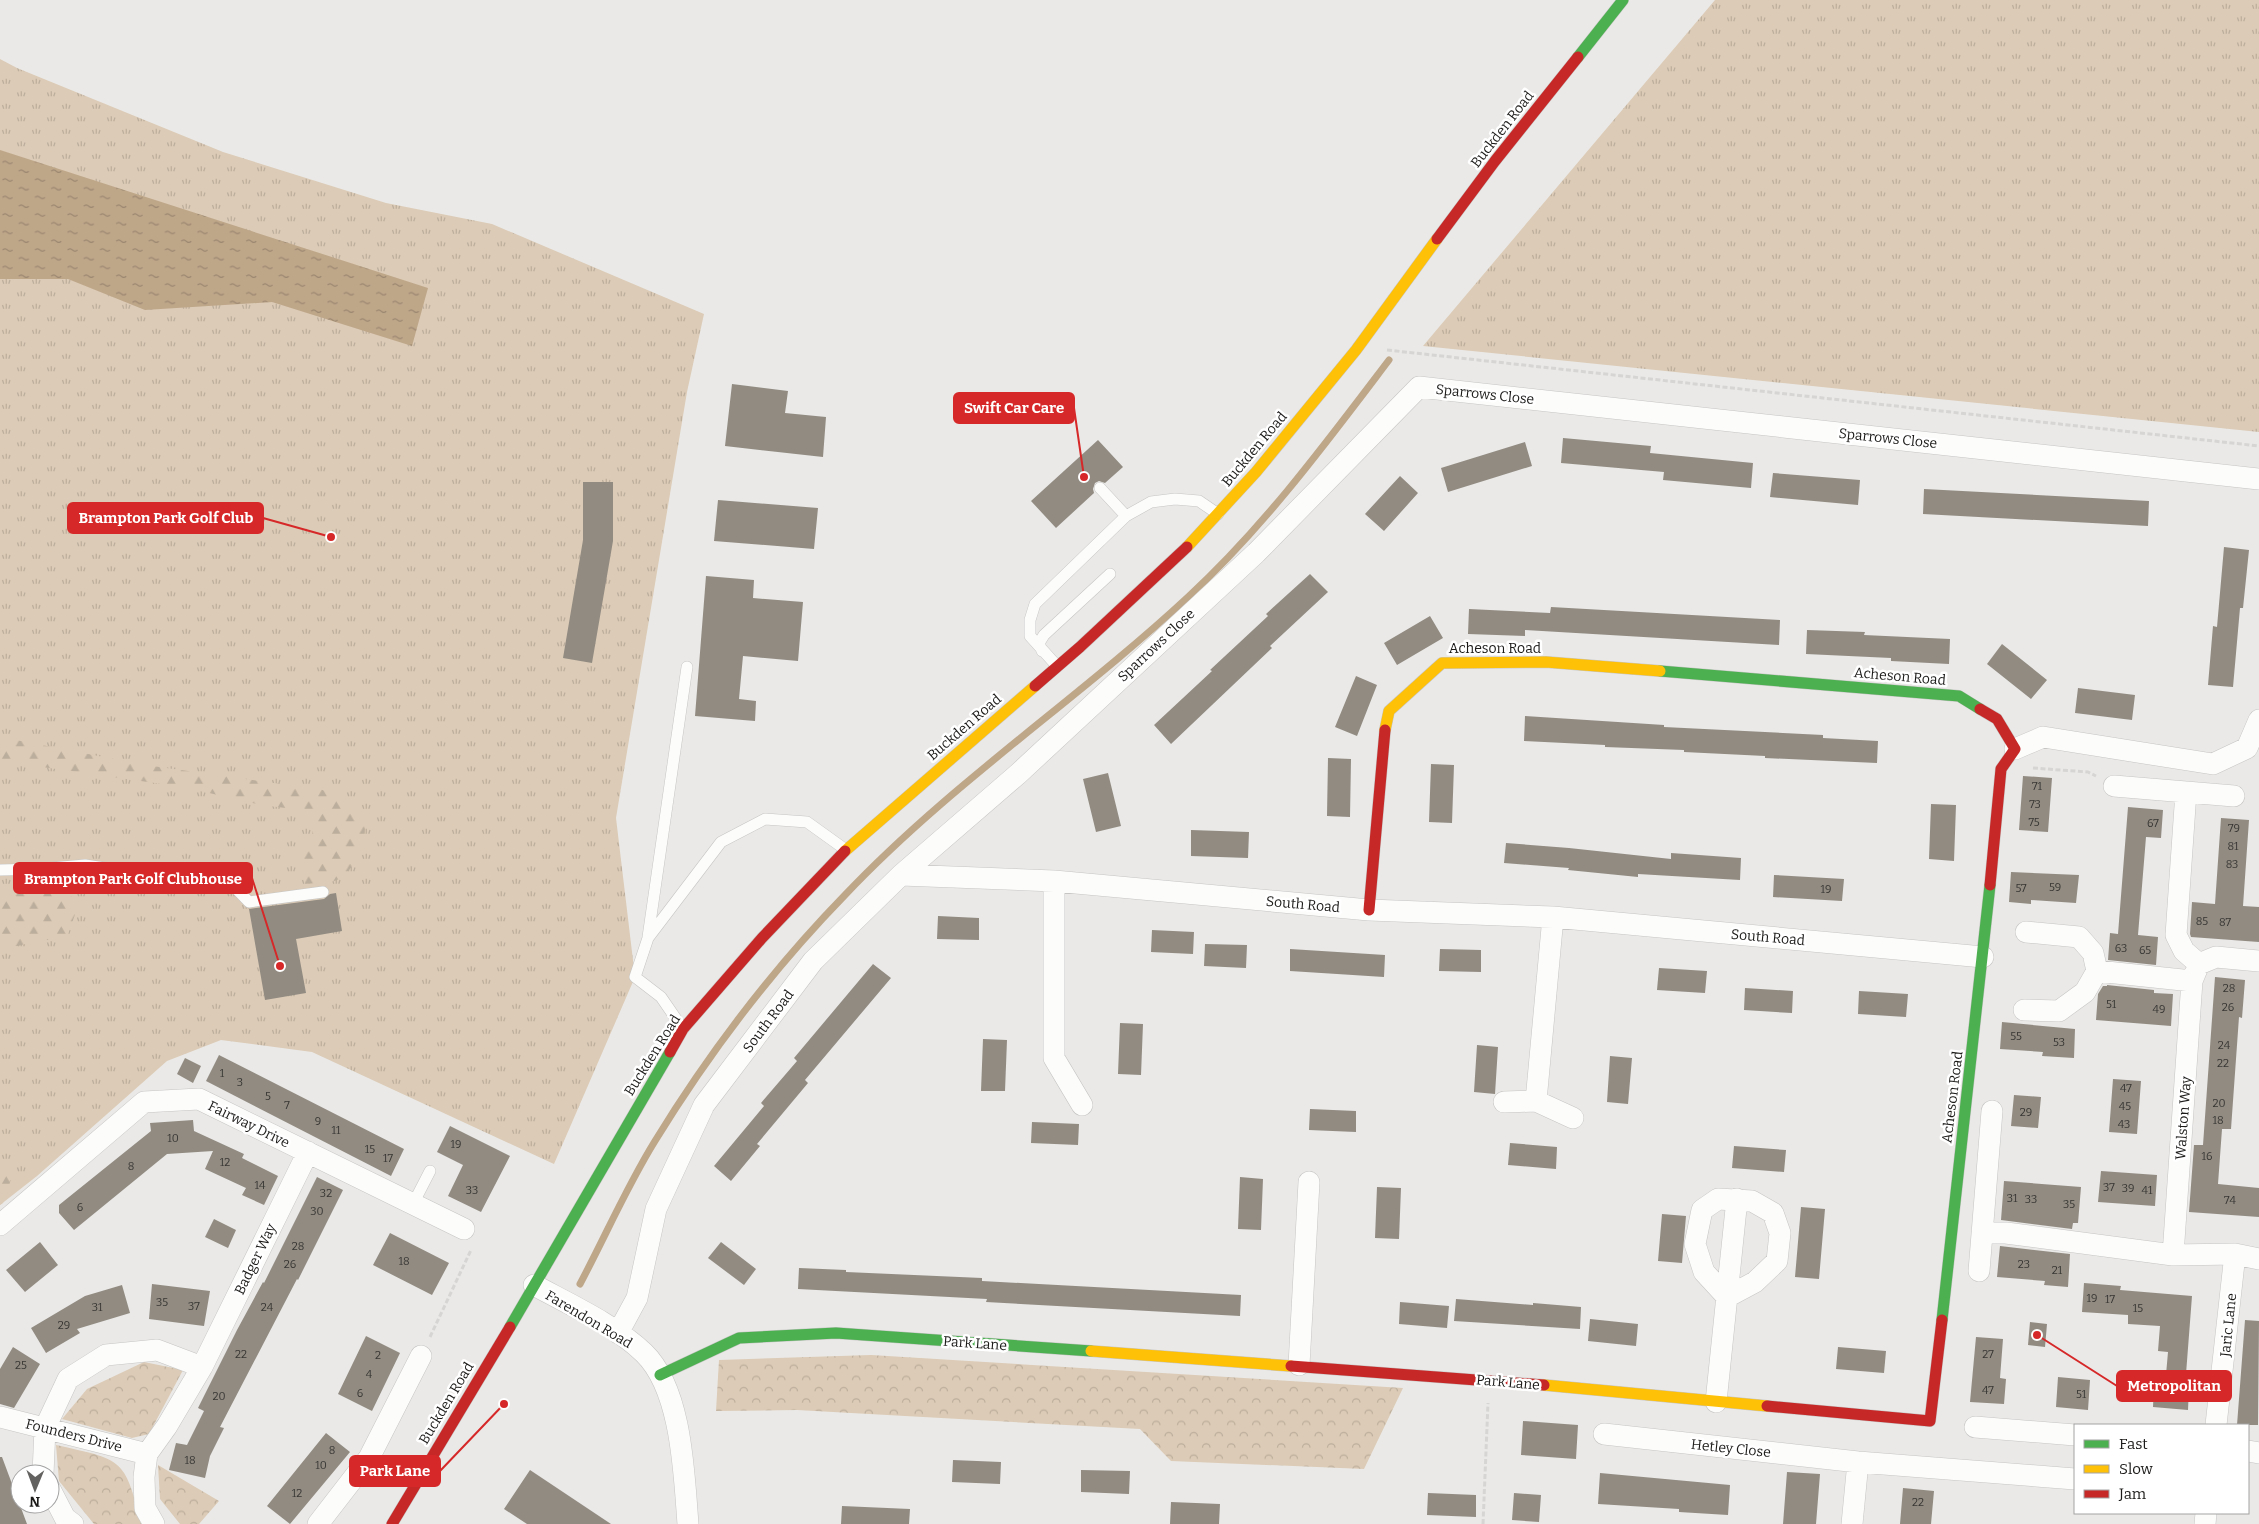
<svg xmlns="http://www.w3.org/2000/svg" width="2259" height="1524" viewBox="0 0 2259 1524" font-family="Bitter,serif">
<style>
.grass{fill:url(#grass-tufts)}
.forest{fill:url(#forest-firs)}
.park{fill:url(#park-crowns)}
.water{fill:url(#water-ripples)}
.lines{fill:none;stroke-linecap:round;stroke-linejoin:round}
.stream{stroke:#bea689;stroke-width:7}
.building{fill:#918b82}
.lane-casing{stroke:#c6c5c4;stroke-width:12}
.street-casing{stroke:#c6c5c4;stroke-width:22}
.fast-casing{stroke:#c6c5c4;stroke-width:12}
.slow-casing{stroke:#c6c5c4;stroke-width:12}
.jam-casing{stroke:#c6c5c4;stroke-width:12}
.path{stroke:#d6d5d4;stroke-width:3;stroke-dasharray:5 2.5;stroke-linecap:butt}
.lane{stroke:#fcfcfb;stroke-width:11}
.street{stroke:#fcfcfb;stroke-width:21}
.fast{stroke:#4caf50;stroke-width:11}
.slow{stroke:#ffc107;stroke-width:11}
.jam{stroke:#c62828;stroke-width:11}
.labels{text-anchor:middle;stroke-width:5;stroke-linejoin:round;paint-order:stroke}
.number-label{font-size:11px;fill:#383633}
.street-label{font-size:14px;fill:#1b1a19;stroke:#fff}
.leader{fill:none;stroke:#d62828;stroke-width:2}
.callout-dot{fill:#d62828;stroke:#fff;stroke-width:2}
.callout{fill:#d62828;stroke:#d62828;stroke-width:2}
.callout-label{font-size:15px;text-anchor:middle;font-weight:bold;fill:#fff}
</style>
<defs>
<pattern id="grass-tufts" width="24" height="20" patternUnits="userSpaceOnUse" patternTransform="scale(1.25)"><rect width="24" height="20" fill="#dccbb6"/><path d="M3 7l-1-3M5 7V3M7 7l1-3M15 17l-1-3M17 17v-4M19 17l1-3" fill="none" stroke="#bcae9c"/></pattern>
<pattern id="forest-firs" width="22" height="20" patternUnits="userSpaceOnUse" patternTransform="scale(1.25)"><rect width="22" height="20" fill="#dccbb6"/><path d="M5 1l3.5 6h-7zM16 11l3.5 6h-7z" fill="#bcae9c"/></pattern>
<pattern id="park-crowns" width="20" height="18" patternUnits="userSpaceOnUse" patternTransform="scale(1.25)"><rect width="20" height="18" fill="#dccbb6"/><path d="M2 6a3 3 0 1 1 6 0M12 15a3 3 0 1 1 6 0" fill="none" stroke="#bcae9c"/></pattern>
<pattern id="water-ripples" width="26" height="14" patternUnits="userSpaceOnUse" patternTransform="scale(1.25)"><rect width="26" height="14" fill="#bea689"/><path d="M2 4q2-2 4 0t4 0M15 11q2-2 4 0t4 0" fill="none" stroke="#9a866f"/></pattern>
</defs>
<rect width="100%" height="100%" fill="#eae9e7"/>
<!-- grass -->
<path class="grass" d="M1715 0H2259V432L1423 346Z
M0 59 17 68 223 152 386 203 492 224 704 314 687 392 616 818 635 977 554 1164 312 1052 221 1040 167 1061 37 1176 0 1205Z"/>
<!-- forest -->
<path class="forest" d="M0 737 145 765 323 790C335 795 356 799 362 813 371 834 358 867 339 879 331 884 314 883 305 884L300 857 312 843V828L309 816 302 810 261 805 183 787 0 761Z
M66 892 79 903 66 940H43L0 950V899L9 894Z
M0 1172 11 1177 3 1203 0 1205Z"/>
<!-- park -->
<path class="park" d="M871 1355 1403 1388 1364 1469 1171 1461 1140 1429 797 1410 716 1411 719 1360Z
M144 1362 183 1370 149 1434 132 1438 62 1419 87 1389Z
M56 1445C121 1460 125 1456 141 1524H94L59 1481Z
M158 1465 219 1501 199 1524H180L160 1499Z"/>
<!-- water -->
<path class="water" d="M0 150 428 288 412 346 272 302 145 310 68 279H0Z"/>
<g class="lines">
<!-- stream -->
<path class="stream" d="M580 1284C605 1237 627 1186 655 1141 709 1053 773 969 845 895 949 785 1077 700 1188 597 1264 527 1326 443 1389 360"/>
</g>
<!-- building -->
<path class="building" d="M732 384 788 391 785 413 826 417 823 457 725 446Z
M1563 438 1651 446 1650 453 1753 463 1751 488 1663 480 1664 472 1561 463Z
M1098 440 1123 467 1105 483 1099 481 1095 483 1093 489 1094 493 1056 528 1031 501Z
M1525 442 1532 466 1448 492 1441 468Z
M1773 473 1860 480 1858 505 1770 497Z
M1400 476 1418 493 1384 531 1365 514Z
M583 482H613V541L592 663 563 658 583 540Z
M1924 489 2149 501 2148 526 1923 514Z
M718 500 818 508 814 549 714 541Z
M2224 547 2249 550 2243 608H2240L2233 687 2208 685 2213 626 2217 627Z
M1310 574 1328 592 1270 646 1272 648 1171 744 1154 725 1212 671 1210 670 1268 616 1266 614Z
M706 576 754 580 753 598 803 602 798 661 743 656 739 699 756 701 755 721 695 716Z
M1551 607 1780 620 1779 645 1525 630V636L1468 634 1469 609 1550 613Z
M1430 616 1443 638 1397 665 1384 643Z
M1807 630 1865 632 1864 635 1950 639 1949 664 1891 661V658L1806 654Z
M2002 644 2047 680 2031 699 1987 664Z
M1356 676 1377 685 1357 736 1335 727Z
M2078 688 2135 695 2132 720 2075 713Z
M1525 716 1664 725V727L1823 735V738L1878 741 1877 763 1765 758V756L1684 752V750L1605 747V745L1524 741Z
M1328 758 1351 759 1350 817 1327 816Z
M1431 764 1454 765 1452 823 1429 822Z
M1108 773 1121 826 1096 832 1083 779Z
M2023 776 2052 778 2048 832 2019 830Z
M1931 804 1956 805 1954 861 1929 859Z
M2128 807 2163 810 2161 838 2146 837 2138 935 2158 937 2156 965 2108 960 2110 933 2118 934Z
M2221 818 2249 820 2243 906 2259 907V942L2191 937 2190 934 2192 902 2215 904Z
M1191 830 1249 832 1248 858 1191 856Z
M1506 843 1569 848 1671 859V853L1741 858 1740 880 1638 874V877L1568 870 1569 868 1504 863Z
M2011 872 2079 875 2076 903 2031 900V904L2009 902Z
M1774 875 1844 879 1842 901 1773 897Z
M336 893 342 931 296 939 306 993 265 1000 249 909 324 899 330 894Z
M938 916 979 918V940L937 939Z
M1152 930 1194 932 1193 954 1151 952Z
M1205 944 1247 945 1246 968 1204 966Z
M1290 949 1385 955 1384 977 1290 971Z
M1440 949 1481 950V972L1439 971Z
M873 964 891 978 805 1080 808 1083 757 1144 760 1146 731 1181 714 1166 764 1106 761 1103 797 1061 794 1058Z
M1659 968 1707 971 1705 993 1657 990Z
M2215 977 2245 980 2242 1018 2239 1017 2231 1129H2222L2218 1184 2259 1188V1217L2189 1212 2194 1145H2203Z
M2107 985 2154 990V993L2173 994 2171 1026 2096 1020 2098 994 2103 986H2107Z
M1745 988 1793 991 1792 1013 1744 1010Z
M1859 991 1908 994 1906 1017 1858 1014Z
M2002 1022 2075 1029 2074 1058 2042 1056 2043 1052 2000 1049Z
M1120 1023 1143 1024 1141 1075 1118 1074Z
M983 1039 1007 1040 1005 1091H981Z
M1477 1045 1498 1047 1495 1094 1474 1092Z
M219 1055 404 1149 391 1176 206 1081Z
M1610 1056 1632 1058 1628 1104 1607 1102Z
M185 1058 201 1066 193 1083 177 1074Z
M2113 1079 2141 1081 2137 1134 2109 1132Z
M2014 1095 2041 1097 2038 1128 2011 1126Z
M1310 1109 1356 1111V1132L1309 1130Z
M193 1120 194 1131 244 1154 242 1158 278 1176 264 1205 242 1195 246 1188 205 1169 213 1151 167 1154 74 1230 59 1213V1205L151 1131 150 1123Z
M1032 1122 1079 1124 1078 1145 1031 1143Z
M450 1126 510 1156 481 1212 448 1196 463 1165 437 1152Z
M1510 1143 1557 1147 1556 1169 1508 1165Z
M1734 1146 1786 1150 1784 1172 1732 1168Z
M2101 1171 2157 1175 2155 1206 2098 1202Z
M317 1177 343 1190 298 1280 297 1279 220 1427 224 1428 210 1456 205 1478 169 1470 176 1443 187 1445 204 1411 198 1408 237 1330 263 1282 264 1283Z
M1240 1177 1263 1179 1261 1230 1238 1229Z
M2004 1181 2081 1187 2078 1223H2073L2072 1229 2001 1220Z
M1377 1187 1401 1188 1399 1239 1375 1238Z
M1801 1207 1825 1209 1819 1279 1795 1277Z
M1662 1214 1686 1216 1682 1263 1658 1261Z
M214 1219 236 1230 228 1248 205 1237Z
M390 1233 449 1263 432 1295 373 1265Z
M40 1242 58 1265 25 1292 6 1270Z
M721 1242 756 1269 744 1285 708 1258Z
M2000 1246 2070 1254 2068 1287 2044 1285 2045 1281 1997 1277Z
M799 1268 846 1270V1272L982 1278V1281L1241 1295 1240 1316 986 1302 987 1299 798 1289Z
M2084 1283 2121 1286 2120 1290 2192 1296 2185 1387H2189L2188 1410 2153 1407 2154 1385 2165 1386 2168 1352 2158 1351 2160 1326 2128 1324V1315L2082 1312Z
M152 1284 210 1291 204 1326 149 1319Z
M122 1285 130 1313 77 1329 80 1333 46 1353 31 1328 85 1296Z
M1456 1299 1533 1305V1303L1581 1307 1580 1329 1454 1321Z
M1400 1302 1449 1306 1447 1328 1399 1324Z
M1590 1319 1638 1324 1636 1346 1588 1341Z
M2245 1320 2259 1321 2258 1425H2237Z
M2030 1322 2047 1324 2045 1347 2028 1345Z
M366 1336 400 1353 372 1411 338 1394Z
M1976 1337 2003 1339 2000 1378 2006 1379 2004 1404 1970 1402Z
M13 1347 40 1364 14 1408 0 1404V1369Z
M1838 1347 1886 1351 1884 1373 1836 1369Z
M2058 1377 2090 1380 2088 1410 2056 1407Z
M1523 1421 1578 1425 1576 1459 1521 1455Z
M326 1433 350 1452 290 1524 267 1506Z
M0 1457H2L27 1524H0Z
M953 1460 1001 1462 1000 1484 952 1482Z
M530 1470 611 1524H527L504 1509Z
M1081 1470 1130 1471 1129 1494 1081 1492Z
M1787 1472 1820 1474 1816 1524H1783Z
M1600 1473 1730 1485 1728 1515 1679 1512V1509L1598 1504Z
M1903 1488 1934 1491 1931 1524H1900Z
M1428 1493 1476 1495V1517L1427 1515Z
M1514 1493 1541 1495 1539 1522 1512 1520Z
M1171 1502 1220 1504 1219 1524H1170Z
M842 1506 910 1509 909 1524H841Z"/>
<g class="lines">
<!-- lane casing -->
<g class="lane-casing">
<path id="lane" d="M1100 488 1126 516
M1042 651 1039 643 1044 635 1110 574
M1057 666 1030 636V620L1035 604 1126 516 1151 502 1175 499 1199 501 1218 514
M0 870 40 869 85 865 144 874 203 868 221 873 249 902 323 892
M648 937 687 667
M683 1029 661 997 635 977 648 938 721 842 765 819 807 822 846 850
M413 1204 430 1171"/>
</g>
<!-- street casing -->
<g class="street-casing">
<path id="street" d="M2015 749 2043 737 2213 764 2247 748 2259 720
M2114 786 2234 796
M2186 792 2176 935 2184 951 2199 964
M901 875 1018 774 1256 553 1419 387 2259 479
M1054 881V1058L1082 1105
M2097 971 2192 981
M2024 1010 2059 1011 2085 992 2097 971 2093 953 2079 937 2026 932
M1536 1101 1553 917
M1504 1102 1536 1101 1573 1118
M1718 1199 1752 1201 1773 1213 1780 1233 1777 1261 1755 1282 1727 1297 1704 1272 1695 1244 1702 1210Z
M0 1225 144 1102 199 1099 464 1229
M1982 1233H2006L2173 1255 2235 1254 2259 1259
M2173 1255 2192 981 2199 964 2216 957 2259 961
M1979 1271 1992 1111
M534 1285C569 1304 615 1325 644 1353 682 1390 684 1474 688 1524
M618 1333 637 1298 656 1209 704 1105 813 961 901 875 1054 881 1369 910 1553 917 1983 957
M1299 1365 1309 1182
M1716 1402 1737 1199
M0 1417 147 1454
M2216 1425 2235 1254
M1975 1427 2075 1435
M1604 1434 1858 1462 2075 1479
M2248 1451 2259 1453
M43 1474 45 1428 68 1379 106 1355 157 1350 202 1367
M50 1489 65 1518 73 1524
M154 1524 145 1508 144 1477 147 1454 167 1426 202 1367 308 1152
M318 1524 369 1458 421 1356
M1852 1524 1858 1462
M2205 1524 2206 1513"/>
</g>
<!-- fast casing -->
<g class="fast-casing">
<path id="fast" d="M1578 57 1623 0
M1660 671 1959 696 1980 709
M1942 1320 1990 885
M510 1327 670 1052
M660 1375 739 1338 836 1333 1091 1351"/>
</g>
<!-- slow casing -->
<g class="slow-casing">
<path id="slow" d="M1187 547 1256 472 1356 350 1437 239
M1385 730 1389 711 1442 663 1546 662 1660 671
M845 851 1035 686
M1091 1351 1291 1366
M1544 1385 1767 1406"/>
</g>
<!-- jam casing -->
<g class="jam-casing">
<path id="jam" d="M1437 239 1495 161 1578 57
M1035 686 1080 647 1187 547
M1980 709 1997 719 2015 749 2001 769 1990 885
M1369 910 1385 730
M670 1052 683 1029 762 938 845 851
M1291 1366 1544 1385
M1767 1406 1930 1421 1942 1320
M392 1524 510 1327"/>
</g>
<!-- path -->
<path class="path" d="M1387 350 2259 446
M2033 768 2088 772 2096 776
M430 1337 471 1250
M1483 1524 1488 1403"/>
<!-- lane -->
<use href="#lane" class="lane"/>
<!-- street -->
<use href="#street" class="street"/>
<!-- fast -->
<use href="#fast" class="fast"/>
<!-- slow -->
<use href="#slow" class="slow"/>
<!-- jam -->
<use href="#jam" class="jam"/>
</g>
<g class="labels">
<!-- number labels -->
<g class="number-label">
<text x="2037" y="790">71</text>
<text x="2035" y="808">73</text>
<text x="2034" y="826">75</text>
<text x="2153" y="827">67</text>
<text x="2234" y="832">79</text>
<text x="2233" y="850">81</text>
<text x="2232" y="868">83</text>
<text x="2055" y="891">59</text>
<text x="2021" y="892">57</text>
<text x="1826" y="893">19</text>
<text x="2202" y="925">85</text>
<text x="2225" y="926">87</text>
<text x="2121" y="952">63</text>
<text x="2145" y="954">65</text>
<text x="2229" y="992">28</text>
<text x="2111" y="1008">51</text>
<text x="2228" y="1011">26</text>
<text x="2159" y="1013">49</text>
<text x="2016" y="1040">55</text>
<text x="2059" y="1046">53</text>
<text x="2224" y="1049">24</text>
<text x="2223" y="1067">22</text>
<text x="222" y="1077">1</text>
<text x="240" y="1086">3</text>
<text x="2126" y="1092">47</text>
<text x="268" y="1100">5</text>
<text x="2219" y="1107">20</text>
<text x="287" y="1109">7</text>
<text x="2125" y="1110">45</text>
<text x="2026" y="1116">29</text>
<text x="2218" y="1124">18</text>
<text x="318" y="1125">9</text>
<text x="2124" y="1128">43</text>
<text x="336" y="1134">11</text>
<text x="173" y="1142">10</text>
<text x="456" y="1148">19</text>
<text x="370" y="1153">15</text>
<text x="2207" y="1160">16</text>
<text x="388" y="1162">17</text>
<text x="225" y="1166">12</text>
<text x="131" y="1170">8</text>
<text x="260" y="1189">14</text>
<text x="2109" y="1191">37</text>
<text x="2128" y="1192">39</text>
<text x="472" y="1194">33</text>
<text x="2147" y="1194">41</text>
<text x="326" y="1197">32</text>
<text x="2012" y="1202">31</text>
<text x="2031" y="1203">33</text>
<text x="2230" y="1204">74</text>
<text x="2069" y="1208">35</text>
<text x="80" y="1211">6</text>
<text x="317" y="1215">30</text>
<text x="298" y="1250">28</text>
<text x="404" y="1265">18</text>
<text x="290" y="1268">26</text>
<text x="2024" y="1268">23</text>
<text x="2057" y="1274">21</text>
<text x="2092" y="1302">19</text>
<text x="2110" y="1303">17</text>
<text x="162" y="1306">35</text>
<text x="194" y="1310">37</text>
<text x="97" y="1311">31</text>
<text x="267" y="1311">24</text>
<text x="2138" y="1312">15</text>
<text x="64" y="1329">29</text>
<text x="241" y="1358">22</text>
<text x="1988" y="1358">27</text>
<text x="378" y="1359">2</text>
<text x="21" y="1369">25</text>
<text x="369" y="1378">4</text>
<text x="1988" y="1394">47</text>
<text x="360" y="1397">6</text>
<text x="2081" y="1398">51</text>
<text x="219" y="1400">20</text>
<text x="332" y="1454">8</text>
<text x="190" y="1464">18</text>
<text x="321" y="1469">10</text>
<text x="297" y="1497">12</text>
<text x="1918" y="1506">22</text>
</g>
<!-- street labels -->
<g class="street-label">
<text transform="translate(1502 129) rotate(-52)" y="5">Buckden Road</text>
<text transform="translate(1485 394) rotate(6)" y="5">Sparrows Close</text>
<text transform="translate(1888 438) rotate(6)" y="5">Sparrows Close</text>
<text transform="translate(1254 449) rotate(-50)" y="5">Buckden Road</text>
<text transform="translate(1156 645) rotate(-43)" y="5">Sparrows Close</text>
<text x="1495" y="653">Acheson Road</text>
<text transform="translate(1900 676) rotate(5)" y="5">Acheson Road</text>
<text transform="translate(964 727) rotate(-41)" y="5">Buckden Road</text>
<text transform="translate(1303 904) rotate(5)" y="5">South Road</text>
<text transform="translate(1768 937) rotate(5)" y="5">South Road</text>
<text transform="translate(768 1021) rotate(-53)" y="5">South Road</text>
<text transform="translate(652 1055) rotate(-58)" y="5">Buckden Road</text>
<text transform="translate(1952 1097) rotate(-83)" y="5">Acheson Road</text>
<text transform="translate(2183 1118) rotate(-86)" y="5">Walston Way</text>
<text transform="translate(249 1124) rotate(26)" y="5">Fairway Drive</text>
<text transform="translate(255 1259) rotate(-64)" y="5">Badger Way</text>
<text transform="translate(589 1319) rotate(31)" y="5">Farendon Road</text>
<text transform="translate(2228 1325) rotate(-84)" y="5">Jaric Lane</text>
<text transform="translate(975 1343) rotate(4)" y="5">Park Lane</text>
<text transform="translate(1508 1382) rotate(5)" y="5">Park Lane</text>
<text transform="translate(446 1403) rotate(-59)" y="5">Buckden Road</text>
<text transform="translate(74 1435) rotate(14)" y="5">Founders Drive</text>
<text transform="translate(1731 1448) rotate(6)" y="5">Hetley Close</text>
</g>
</g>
<!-- callouts -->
<path class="leader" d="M1084 477L1074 408M331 537L263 518M280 966L252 878M2037 1335L2117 1386M504 1404L440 1471"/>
<g class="callout-dot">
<circle cx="1084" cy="477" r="5"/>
<circle cx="331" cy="537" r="5"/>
<circle cx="280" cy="966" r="5"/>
<circle cx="2037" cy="1335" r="5"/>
<circle cx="504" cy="1404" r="5"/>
</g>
<g class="callout">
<rect x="954" y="393" width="120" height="30" rx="5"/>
<rect x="68" y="503" width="195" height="30" rx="5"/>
<rect x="14" y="863" width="238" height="30" rx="5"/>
<rect x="2117" y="1371" width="114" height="30" rx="5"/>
<rect x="350" y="1456" width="90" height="30" rx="5"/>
</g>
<g class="callout-label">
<text x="1014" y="413">Swift Car Care</text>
<text x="166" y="523">Brampton Park Golf Club</text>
<text x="133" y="884">Brampton Park Golf Clubhouse</text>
<text x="2174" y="1391">Metropolitan</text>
<text x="395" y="1476">Park Lane</text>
</g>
<!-- legend -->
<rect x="2074" y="1424" width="175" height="90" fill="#ffffff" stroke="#a4a3a3"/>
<rect x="2084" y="1440" width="25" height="8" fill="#4caf50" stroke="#a4a3a3"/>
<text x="2119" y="1449" font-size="15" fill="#1b1a19">Fast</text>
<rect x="2084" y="1465" width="25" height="8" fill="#ffc107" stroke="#a4a3a3"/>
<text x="2119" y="1474" font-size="15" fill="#1b1a19">Slow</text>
<rect x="2084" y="1490" width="25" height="8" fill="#c62828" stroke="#a4a3a3"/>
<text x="2119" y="1499" font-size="15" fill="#1b1a19">Jam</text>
<!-- north arrow -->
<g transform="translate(35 1489) rotate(181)"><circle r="24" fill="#ffffff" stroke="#a4a3a3"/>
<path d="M0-4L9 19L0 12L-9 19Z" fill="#636261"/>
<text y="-8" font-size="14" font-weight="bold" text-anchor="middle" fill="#1b1a19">N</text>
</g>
</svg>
